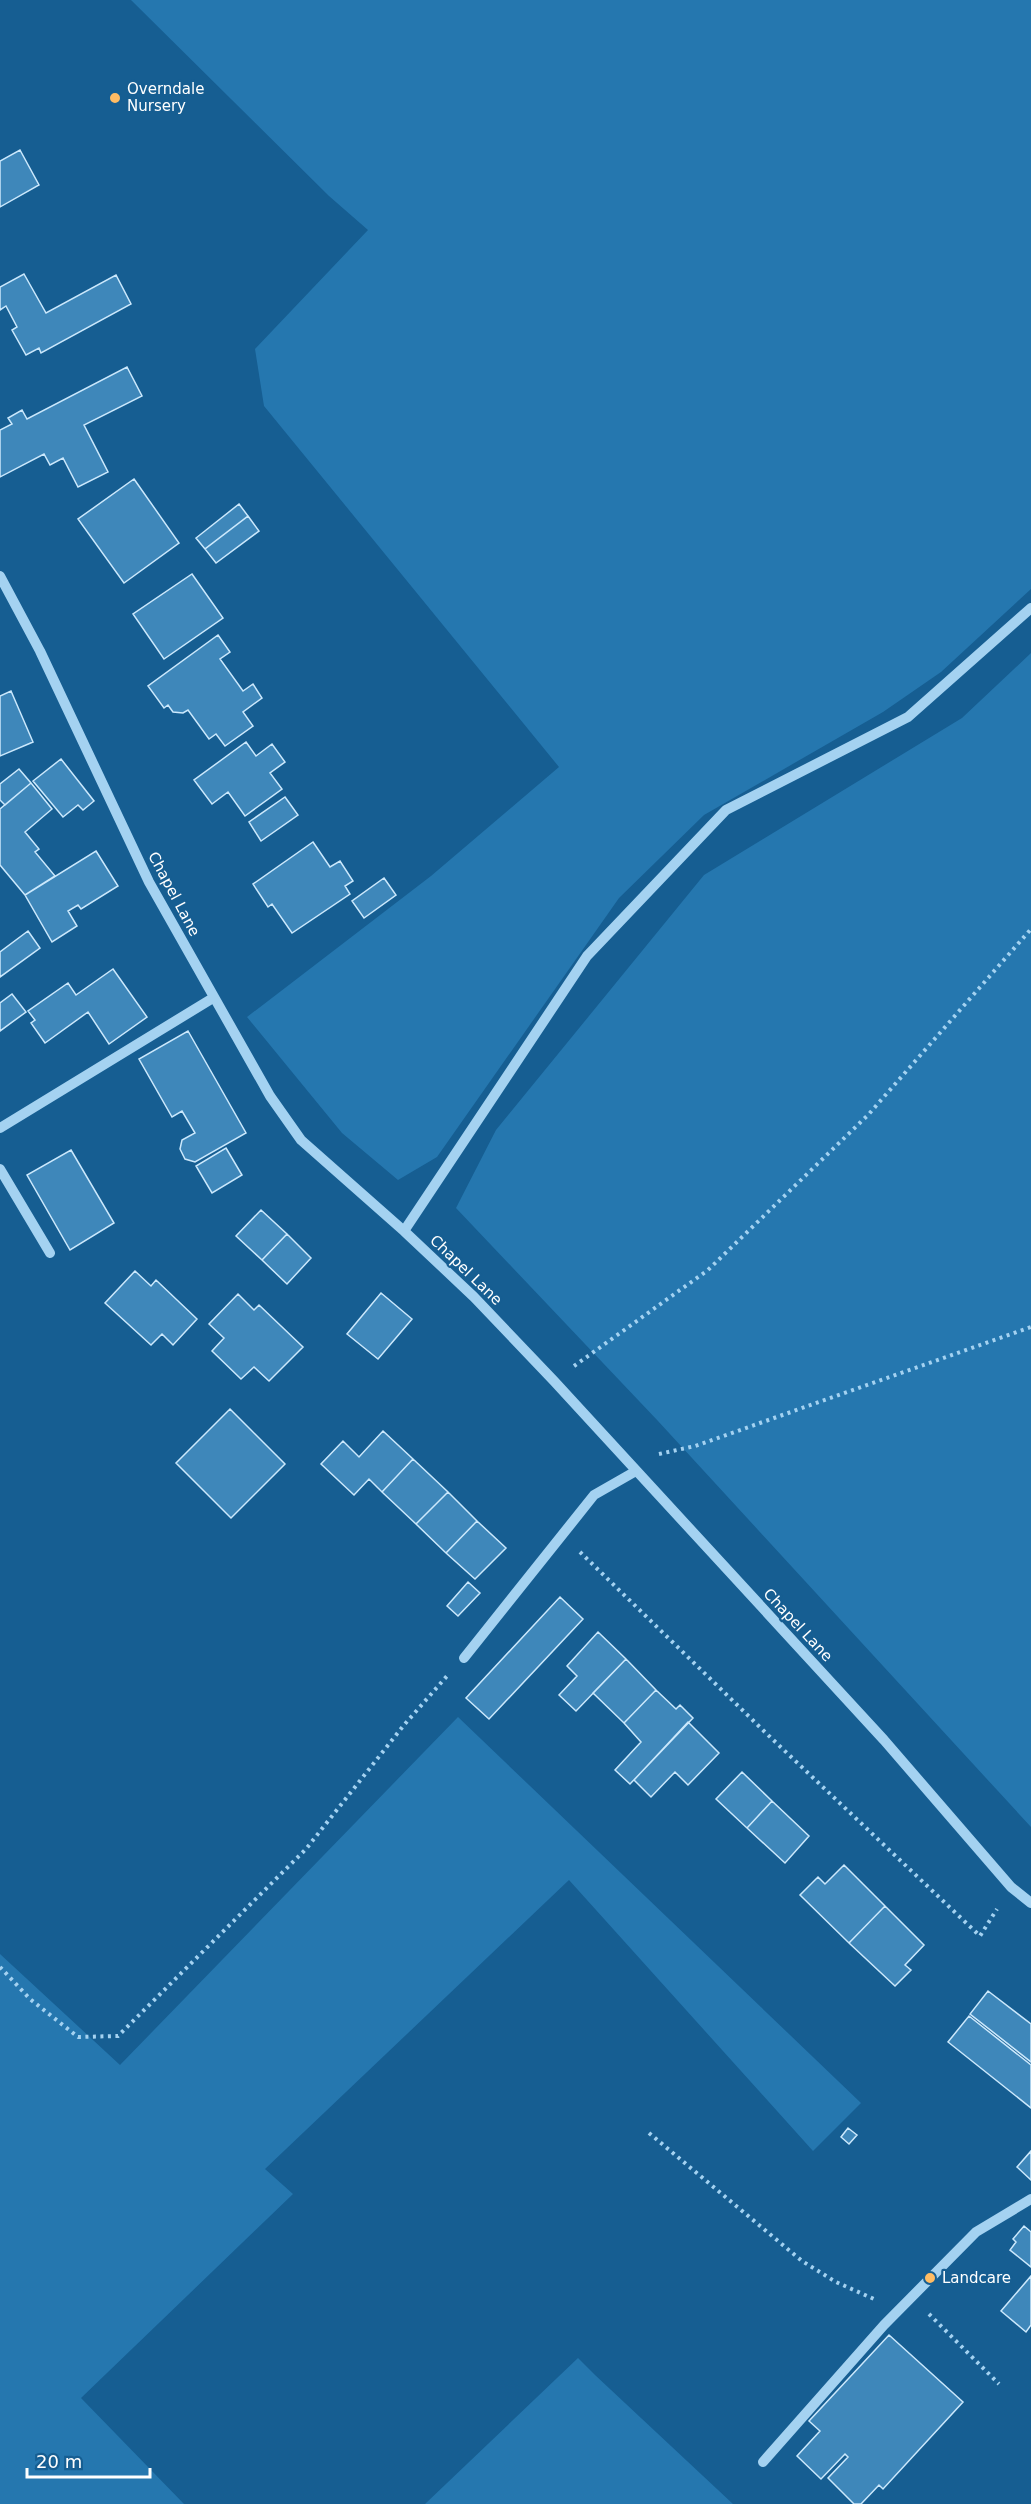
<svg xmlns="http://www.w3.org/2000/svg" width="1031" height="2504" viewBox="0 0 1031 2504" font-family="'DejaVu Sans',sans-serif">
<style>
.green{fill:#2577af}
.building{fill:#3e87ba;stroke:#cbe8fc;stroke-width:1.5}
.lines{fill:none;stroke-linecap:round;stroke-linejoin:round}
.path{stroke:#a4d2f1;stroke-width:4;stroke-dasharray:3 4.5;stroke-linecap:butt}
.minor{stroke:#a4d2f1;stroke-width:10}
.poi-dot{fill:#ffbc64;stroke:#165e92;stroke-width:2}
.labels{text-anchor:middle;stroke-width:4.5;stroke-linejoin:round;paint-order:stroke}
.poi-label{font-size:15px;fill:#fff;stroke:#165e92;text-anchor:start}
.street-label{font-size:15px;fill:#fff;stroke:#165e92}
</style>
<rect width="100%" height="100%" fill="#165e92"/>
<!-- green -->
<path class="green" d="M131 0H1031V589L941 672 883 712 704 815 619 898 437 1157 398 1180 342 1133 247 1017 431 876 559 767 264 406 255 349 368 230 329 196Z
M1031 653V1827L658 1421 456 1208 496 1130 704 875 962 718Z
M458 1717 861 2103 813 2151 569 1880 265 2169 293 2194 81 2398 184 2504H0V1954L120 2065Z
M578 2358 595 2375 733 2504H425Z"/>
<!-- building -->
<path class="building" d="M20 150 39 185 0 207V161Z
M24 274 46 313 116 275 131 304 41 353 39 348 26 355 12 330 17 327 6 306 0 310V287Z
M127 367 142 396 84 425 108 472 78 487 63 458 50 465 44 454 0 477V430L12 424 8 418 22 410 27 419Z
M134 479 179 543 124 583 78 519Z
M239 504 248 516 205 549 196 538Z
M248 516 259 531 216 563 205 549Z
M192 574 223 618 164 659 133 614Z
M218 635 230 652 220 659 243 691 253 684 262 698 243 712 253 726 225 746 216 734 209 739 188 710 183 713 173 712 168 705 164 708 148 686Z
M11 691 33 742 0 756V696Z
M246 742 256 756 272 744 285 762 270 773 282 789 245 816 228 792 212 804 194 780Z
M61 759 94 801 83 810 78 805 63 817 33 781Z
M19 769 31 783 5 805 0 800V784Z
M31 783 52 809 25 832 39 849 35 852 55 876 25 895 0 865V809Z
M285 797 298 815 261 841 249 822Z
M313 842 330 867 340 861 353 881 345 886 350 894 292 933 272 904 268 907 253 884Z
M96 851 118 886 81 909 78 905 68 911 77 926 52 942 25 895Z
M384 878 396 895 364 918 352 901Z
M28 931 40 948 0 977V952Z
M113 969 147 1017 109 1044 88 1012 45 1043 31 1023 35 1020 28 1011 68 983 76 995Z
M12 994 26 1012 0 1031V1003Z
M188 1031 246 1133 195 1162 185 1159 180 1149 182 1140 195 1133 182 1111 172 1117 139 1059Z
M226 1148 242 1175 212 1193 196 1166Z
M71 1150 114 1223 70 1250 27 1175Z
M261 1210 287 1234 262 1260 236 1236Z
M287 1234 311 1258 287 1284 262 1260Z
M135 1271 151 1286 156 1280 197 1319 173 1345 162 1334 151 1345 105 1303Z
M381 1293 412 1319 378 1359 347 1334Z
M238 1294 254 1310 259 1305 303 1347 269 1381 254 1367 241 1379 212 1351 224 1338 209 1324Z
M230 1409 285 1464 231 1518 176 1463Z
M383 1431 413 1459 382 1492 369 1479 354 1495 321 1464 343 1441 359 1457Z
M413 1459 448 1492 416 1524 382 1492Z
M448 1492 477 1521 446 1553 416 1524Z
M477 1521 506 1548 475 1579 446 1553Z
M468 1582 480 1593 458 1616 447 1606Z
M560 1597 583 1619 489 1719 466 1698Z
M598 1632 626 1659 576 1711 559 1695 577 1676 567 1666Z
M626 1659 656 1690 624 1723 593 1693Z
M656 1690 676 1709 680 1705 693 1718 630 1784 615 1770 641 1742 624 1723Z
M688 1722 719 1753 688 1785 675 1772 651 1797 634 1780Z
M742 1772 772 1801 747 1828 716 1799Z
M772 1801 809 1836 785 1863 747 1828Z
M844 1865 885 1906 849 1943 800 1895 818 1877 825 1884Z
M885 1906 924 1945 905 1965 911 1970 895 1986 849 1943Z
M988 1991 1031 2024V2062L970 2014Z
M969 2016 1031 2065V2108L948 2042Z
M848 2128 857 2135 849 2144 841 2137Z
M1031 2151V2180L1017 2167Z
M1024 2226 1031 2232V2267L1010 2250 1016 2242 1013 2239Z
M1031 2276V2325L1026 2332 1001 2311Z
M889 2335 963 2402 883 2489 879 2485 861 2504H854L828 2478 848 2457 845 2454 821 2479 797 2456 820 2431 809 2421Z"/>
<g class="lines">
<!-- path -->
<path class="path" d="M574 1366 708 1270 868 1115 1031 929
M659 1454 695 1446 1031 1327
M580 1552 768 1735 980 1936 997 1909
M0 1967 30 1999 78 2037 118 2036 306 1849 404 1725 447 1676
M649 2133 802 2261 836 2282 874 2299
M929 2314 999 2384"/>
<!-- minor -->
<path class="minor" d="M0 576 40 651 149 882 270 1096 301 1140 404 1231 474 1297 554 1381 884 1740 1011 1887 1031 1903
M0 1128 213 998
M0 1169 50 1253
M404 1231 587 956 726 810 908 717 1031 608
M464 1658 594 1495 636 1471
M763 2462 884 2325 976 2232 1031 2199"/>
</g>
<!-- markers -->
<g class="poi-dot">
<circle cx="115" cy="98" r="6"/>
<circle cx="930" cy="2278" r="6"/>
</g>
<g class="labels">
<!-- poi labels -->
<g class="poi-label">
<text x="127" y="94">Overndale<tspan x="127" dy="17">Nursery</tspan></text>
<text x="942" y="2283">Landcare</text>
</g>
<!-- street labels -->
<g class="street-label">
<text transform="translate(174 894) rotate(62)" y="5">Chapel Lane</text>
<text transform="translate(466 1270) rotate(44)" y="5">Chapel Lane</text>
<text transform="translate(798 1625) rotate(47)" y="5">Chapel Lane</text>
</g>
</g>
<!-- scale -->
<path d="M27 2468v9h123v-9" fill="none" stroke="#ffffff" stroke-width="3"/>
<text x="36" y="2468" font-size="18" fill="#ffffff" stroke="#165e92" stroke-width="4.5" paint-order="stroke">20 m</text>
</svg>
